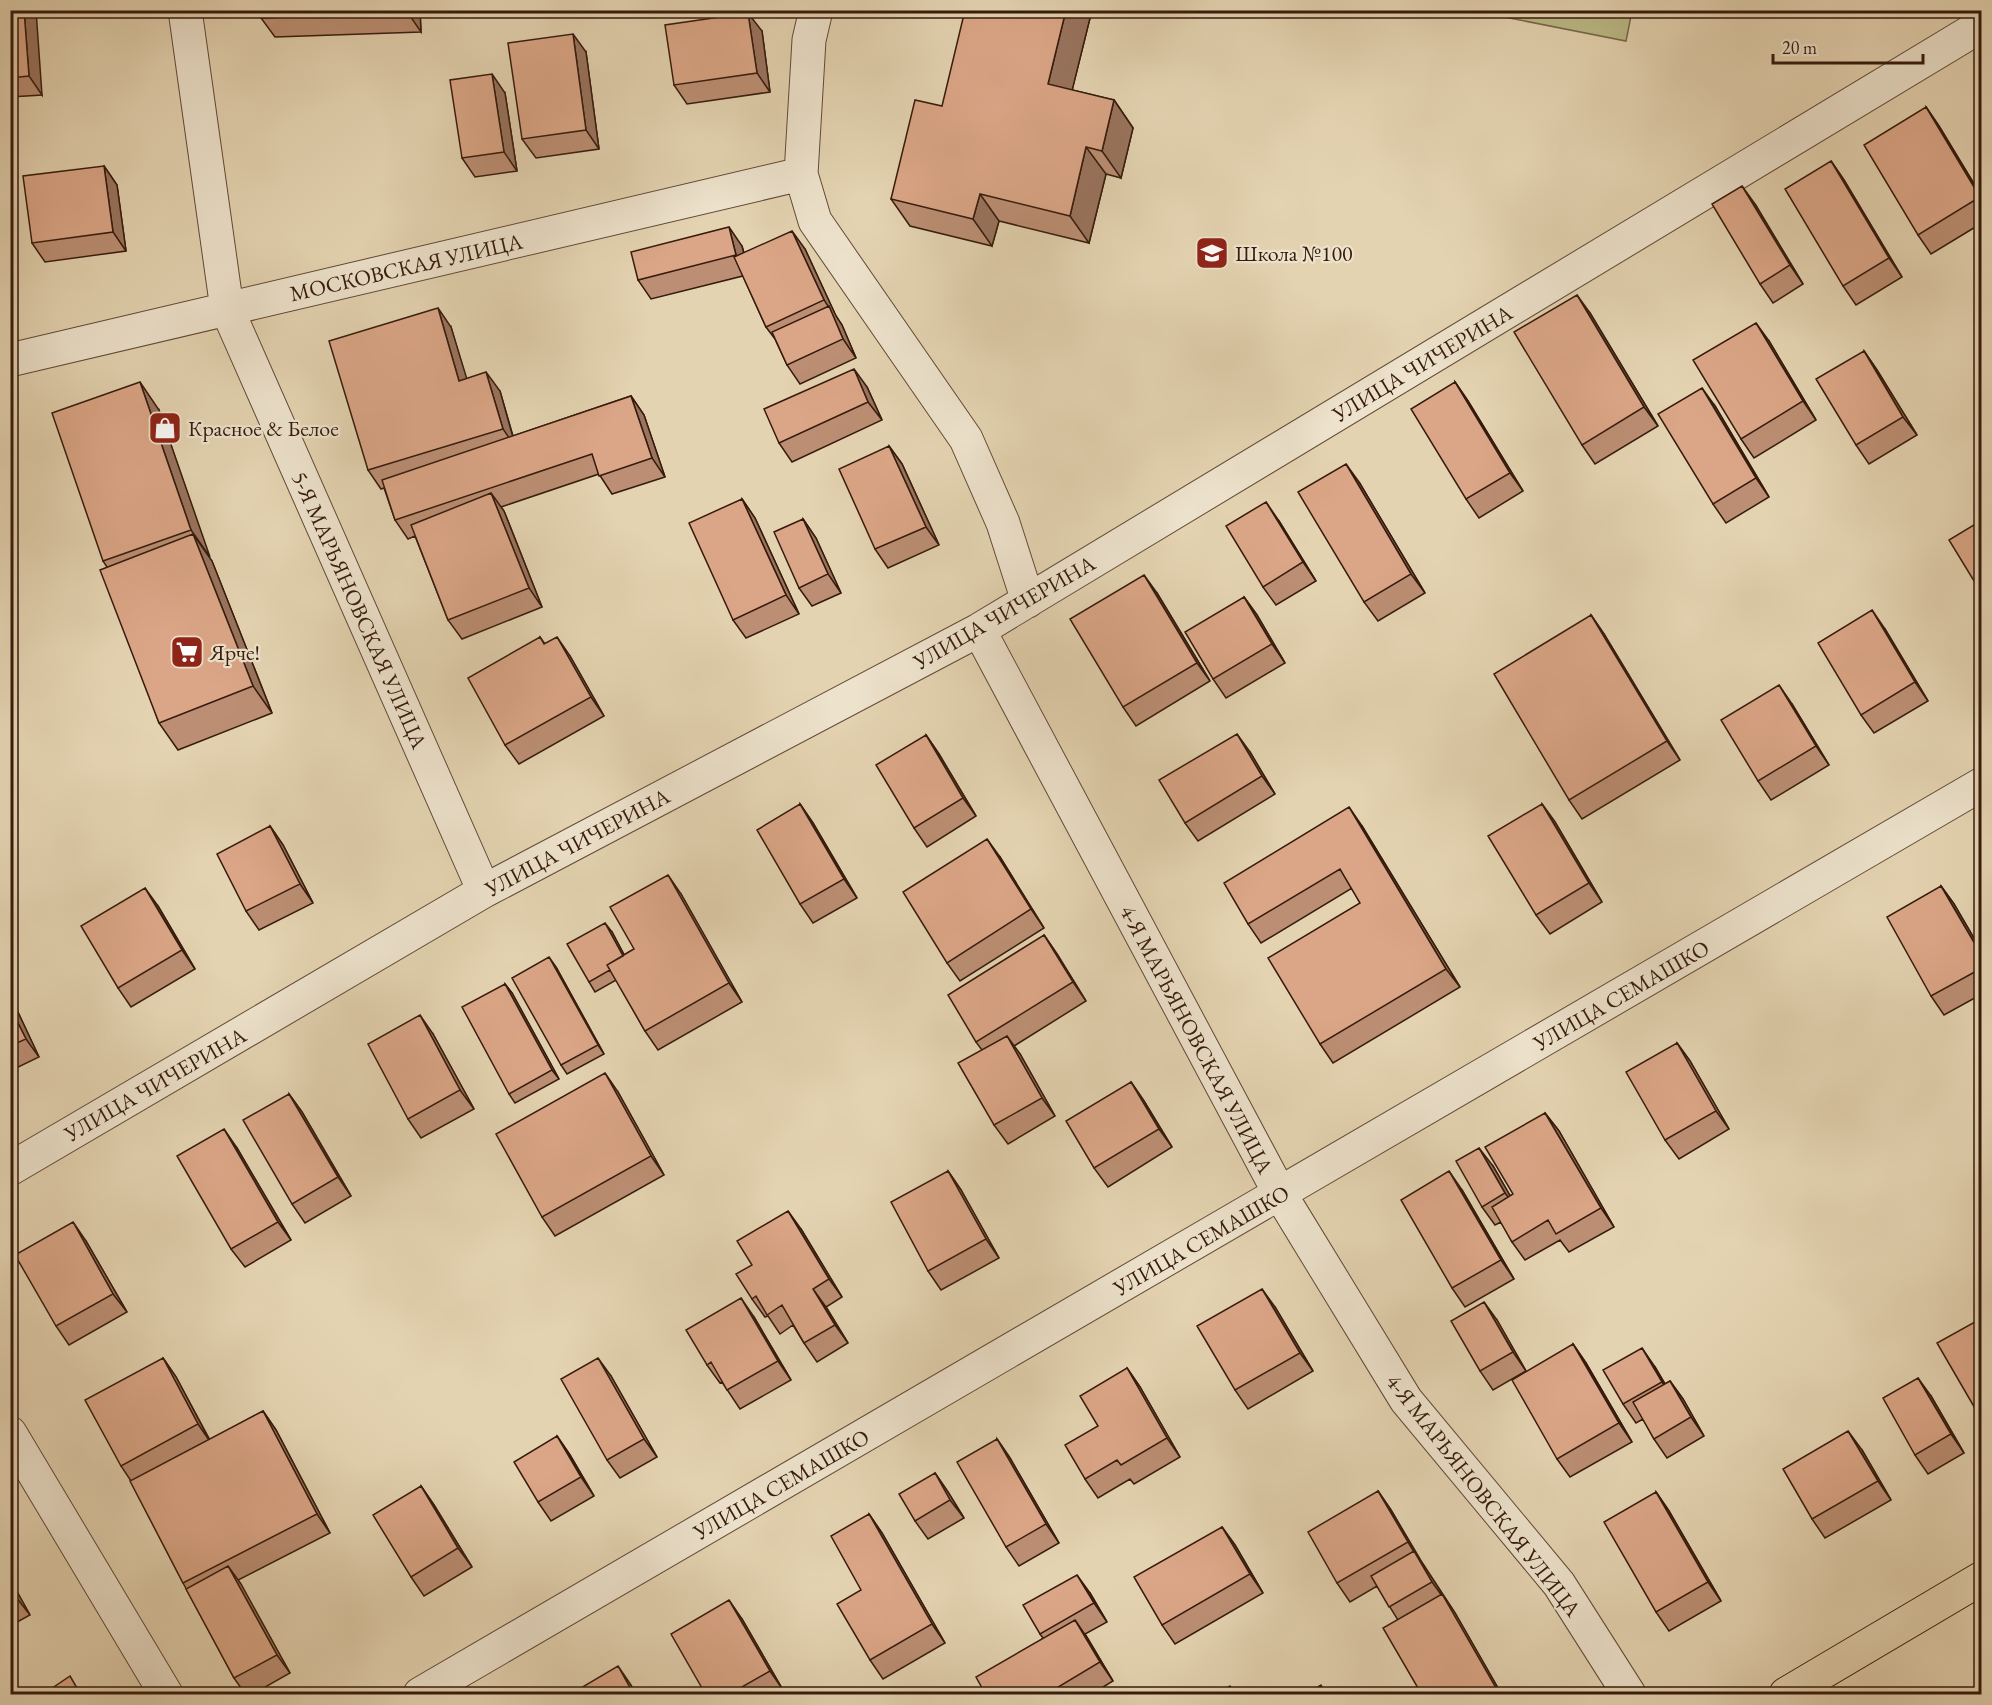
<svg xmlns="http://www.w3.org/2000/svg" width="1992" height="1705" viewBox="0 0 1992 1705" font-family="'EB Garamond',serif">
<style>
.green{fill:#bbba87;stroke:#786a4a;stroke-width:1.5}
.lines{fill:none;stroke-linecap:round;stroke-linejoin:round}
.street-casing{stroke:#624936;stroke-width:35}
.primary-casing{stroke:#361b0d;stroke-width:35}
.path{stroke:#361b0d;stroke-width:4;stroke-dasharray:4.5 3;stroke-linecap:butt}
.street{stroke:#ede2cc;stroke-width:33}
.primary{stroke:#e4d3b1;stroke-width:33}
.wall{fill:#bc8f74;stroke:#361b0d;stroke-width:1.5}
.shaded-wall{fill:#99745e;stroke:#361b0d;stroke-width:1.5}
.building{fill:#dba687;stroke:#361b0d;stroke-width:1.5}
.labels{text-anchor:middle;stroke-width:4.5;stroke-linejoin:round;paint-order:stroke}
.poi-label{font-size:22px;fill:#361b0d;stroke:#ede2cc;text-anchor:start}
.street-label{font-size:22px;fill:#361b0d;stroke:#ede2cc}
</style>
<rect width="100%" height="100%" fill="#e4d3b1"/>
<filter id="stains"><feTurbulence type="fractalNoise" baseFrequency=".00333" numOctaves="4"/><feColorMatrix values="0 0 0 0 .2 0 0 0 0 .09 0 0 0 0 .02 0 0 0 .5 -.17"/></filter>
<radialGradient id="worn" r=".72"><stop offset=".6" stop-color="#630" stop-opacity="0"/><stop offset="1" stop-color="#630" stop-opacity=".3"/></radialGradient>
<!-- green -->
<path class="green" d="M1474 11H1632L1626 41Z"/>
<g class="lines">
<!-- street casing -->
<g class="street-casing">
<path id="street" d="M185 10 227 309 484 891
M816 10 809 40 801 174 815 221 966 439 1003 523 1028 601
M10 360 801 174
M979 630 1280 1194 1406 1400 1559 1584 1629 1694
M10 1169 484 891 979 630 1982 25
M10 1433 166 1694
M420 1694 1982 784"/>
</g>
<!-- primary casing -->
<g class="primary-casing">
<path id="primary" d="M1786 1694 1982 1578"/>
</g>
<!-- path -->
<path class="path" d="M1981 1694H1982"/>
<!-- street -->
<use href="#street" class="street"/>
<!-- primary -->
<use href="#primary" class="primary"/>
</g>
<!-- wall -->
<path class="wall" d="M10 10 42 95 10 97Z
M420 10 421 32 275 37 261 18Z
M1092 10 1072 90 1114 100 1133 128 1121 178 1106 174 1089 243 999 221 992 246 910 226 891 199 942 106Z
M762 31 770 92 687 104 674 85Z
M586 52 599 149 536 158 522 139Z
M505 93 517 171 475 177 462 158Z
M1926 107 1939 126 1982 197V223L1931 254 1918 235Z
M1831 161 1844 180 1902 277 1856 305 1843 286Z
M104 166 117 185 126 251 45 262 32 243Z
M1755 204 1803 284 1773 303 1760 284Z
M742 246 744 253 805 249 836 316 842 325 856 358 800 384 787 365 775 339 766 327 743 276 651 299 638 280Z
M1590 313 1658 426 1595 464 1582 445Z
M451 327 466 379 500 391 513 436 631 396 644 415 665 477 612 494 599 474 501 507 504 511 542 607 462 639 448 620 415 536 408 539 395 520 384 488 381 489 368 470Z
M1769 341 1816 420 1754 458 1741 439Z
M1864 351 1877 370 1917 435 1869 464 1856 445Z
M1455 382 1468 401 1523 491 1479 518 1466 499Z
M867 387 882 420 792 462 779 443Z
M1715 406 1769 497 1726 523 1713 504Z
M159 410 209 557 212 561 272 713 178 750 159 723 107 567 103 561Z
M889 446 902 464 939 545 888 568 875 549Z
M1359 482 1425 593 1378 621 1364 602Z
M742 499 755 518 799 614 746 638 733 620Z
M803 519 816 538 841 593 812 606 799 588Z
M1279 521 1316 581 1276 605 1263 587Z
M1157 593 1210 681 1136 726 1123 707Z
M1244 597 1257 615 1285 663 1226 698 1213 679Z
M1591 615 1604 634 1680 760 1582 819 1569 800Z
M1885 629 1928 701 1874 733 1861 715Z
M540 637 545 644 570 656 604 716 519 764 505 745Z
M1792 704 1829 765 1771 800 1758 781Z
M926 735 939 754 976 816 927 847 914 828Z
M1250 752 1275 794 1198 841 1185 823Z
M800 804 813 823 857 898 813 923 800 904Z
M1542 804 1555 822 1602 902 1550 934 1536 915Z
M270 826 283 845 313 903 259 930 246 911Z
M1362 826 1460 987 1333 1063 1320 1044 1360 903 1352 888 1261 943 1248 924Z
M1000 857 1044 928 960 981 947 963Z
M1941 886 1954 904 1982 952V994L1944 1015 1931 996Z
M681 894 742 1002 658 1050 645 1031 616 980 595 992 589 982 612 932 624 955 634 949Z
M158 906 195 969 131 1007 118 988Z
M1044 935 1057 954 1086 1001 1014 1046 1020 1054 1055 1116 1008 1144 994 1125 982 1050 976 1042Z
M556 967 604 1054 567 1074 561 1065Z
M505 984 512 993 559 1079 515 1103 509 1094Z
M10 1001 16 1008 39 1057 10 1071Z
M433 1034 474 1109 421 1138 408 1119Z
M1677 1043 1690 1061 1729 1129 1679 1159 1665 1140Z
M1131 1082 1144 1101 1172 1147 1108 1187 1094 1168Z
M618 1092 664 1175 555 1236 542 1217Z
M289 1094 302 1112 351 1196 305 1223 292 1204Z
M1545 1113 1559 1131 1614 1227 1569 1252 1560 1240 1525 1260 1512 1242 1501 1222 1495 1225 1482 1207 1493 1166 1510 1196 1513 1194Z
M237 1148 291 1240 245 1267 231 1249Z
M948 1171 961 1190 999 1258 941 1290 928 1271Z
M1462 1190 1514 1279 1465 1307 1452 1288Z
M801 1229 842 1297 826 1307 848 1343 817 1362 804 1343 793 1325 780 1334 768 1316 765 1317 752 1299V1265Z
M86 1241 127 1312 69 1345 56 1326Z
M1275 1307 1313 1371 1248 1409 1235 1390Z
M754 1317 791 1380 740 1409 722 1382 720 1383 707 1365Z
M1497 1320 1526 1371 1493 1390 1480 1371Z
M1573 1344 1586 1363 1632 1442 1570 1477 1557 1459Z
M163 1358 176 1377 210 1440 263 1411 276 1430 330 1533 238 1580 290 1673 251 1695H246L234 1678 183 1583 131 1481 121 1466Z
M1655 1367 1665 1384 1670 1381 1683 1399 1704 1436 1667 1458 1654 1439 1643 1419 1636 1423 1623 1404Z
M1127 1368 1140 1387 1180 1457 1134 1484 1130 1479 1098 1498 1085 1479 1098 1426Z
M611 1376 657 1457 620 1478 607 1460Z
M1931 1396 1964 1453 1928 1474 1915 1455Z
M557 1436 570 1455 594 1496 551 1521 538 1502Z
M997 1439 1010 1458 1059 1543 1019 1566 1006 1547Z
M1862 1450 1891 1500 1825 1538 1812 1519Z
M935 1473 948 1492 964 1518 928 1539 915 1521Z
M421 1486 434 1505 472 1567 424 1596 411 1577Z
M1378 1491 1391 1510 1421 1561 1455 1613 1502 1695H1422L1398 1620 1377 1586 1350 1602 1337 1583Z
M1656 1492 1669 1511 1721 1601 1669 1631 1656 1612Z
M869 1514 882 1533 945 1643 883 1679 870 1660 861 1590Z
M1222 1527 1235 1545 1263 1593 1175 1644 1162 1625Z
M10 1579 30 1615 10 1626Z
M1090 1593 1107 1622 1085 1634 1113 1681 1090 1695H986L1043 1638 1040 1634Z
M742 1619 783 1690 774 1695H706Z"/>
<!-- shaded-wall -->
<path class="shaded-wall" d="M24 10H36L42 95 29 76Z
M408 10H420L421 32 408 13Z
M1066 10H1092L1067 111 1048 84Z
M748 13 762 31 770 92 757 73Z
M573 34 586 52 599 149 586 130Z
M492 74 505 93 517 171 504 152Z
M1114 100 1133 128 1121 178 1102 151Z
M1926 107 1939 126 1982 197V200Z
M1086 147 1106 174 1089 243 1070 216Z
M1831 161 1844 180 1902 277 1889 258Z
M104 166 117 185 126 251 113 232Z
M1742 186 1755 204 1803 284 1790 265Z
M980 194 999 221 992 246 973 219Z
M729 227 742 246 749 274 736 255Z
M792 231 805 249 836 316 842 325 856 358 843 339 830 309 824 300Z
M1577 295 1590 313 1658 426 1644 407Z
M438 308 451 327 473 399 459 381Z
M1756 323 1769 341 1816 420 1803 401Z
M1864 351 1877 370 1917 435 1903 417Z
M854 369 867 387 882 420 868 402Z
M486 372 500 391 516 448 503 429Z
M140 382 159 410 210 557 191 530Z
M1455 382 1468 401 1523 491 1510 473Z
M1702 388 1715 406 1769 497 1756 478Z
M631 396 644 415 665 477 652 458Z
M889 446 902 464 939 545 926 527Z
M1346 464 1359 482 1425 593 1411 574Z
M491 493 504 511 542 607 529 588Z
M742 499 755 518 799 614 786 595Z
M1266 502 1279 521 1316 581 1303 562Z
M803 519 816 538 841 593 828 574Z
M193 534 212 561 272 713 253 686Z
M1144 575 1157 593 1210 681 1197 663Z
M1244 597 1257 615 1285 663 1272 644Z
M1872 610 1885 629 1928 701 1915 682Z
M1591 615 1604 634 1680 760 1667 741Z
M557 637 570 656 604 716 591 697Z
M1779 685 1792 704 1829 765 1816 746Z
M1237 734 1250 752 1275 794 1262 776Z
M926 735 939 754 976 816 963 798Z
M800 804 813 823 857 898 844 879Z
M1542 804 1555 822 1602 902 1589 883Z
M1349 807 1362 826 1460 987 1446 969Z
M270 826 283 845 313 903 300 884Z
M987 839 1000 857 1044 928 1031 909Z
M668 875 681 894 742 1002 729 983Z
M1941 886 1954 904 1982 952V956Z
M145 888 158 906 195 969 182 950Z
M605 923 612 932 633 971 626 961Z
M1044 935 1057 954 1086 1001 1073 982Z
M549 957 556 967 604 1054 598 1045Z
M505 984 512 993 559 1079 552 1070Z
M10 1001 16 1008 39 1057 26 1039 10 1007Z
M420 1015 433 1034 474 1109 460 1090Z
M1007 1036 1020 1054 1055 1116 1042 1098Z
M1677 1043 1690 1061 1729 1129 1716 1111Z
M605 1073 618 1092 664 1175 651 1156Z
M1131 1082 1144 1101 1172 1147 1159 1129Z
M289 1094 302 1112 351 1196 338 1177Z
M1545 1113 1559 1131 1614 1227 1601 1208Z
M224 1129 237 1148 291 1240 278 1222Z
M1479 1148 1493 1166 1519 1211 1505 1193Z
M948 1171 961 1190 999 1258 986 1239Z
M1449 1171 1462 1190 1514 1279 1501 1260Z
M788 1211 801 1229 842 1297 829 1279Z
M73 1222 86 1241 127 1312 113 1294Z
M813 1289 826 1307 848 1343 835 1325Z
M1262 1289 1275 1307 1313 1371 1300 1353Z
M741 1298 754 1317 791 1380 778 1361Z
M1484 1302 1497 1320 1526 1371 1513 1352Z
M1573 1344 1586 1363 1632 1442 1619 1423Z
M1642 1348 1655 1367 1675 1401 1662 1382Z
M163 1358 176 1377 211 1443 198 1424Z
M598 1358 611 1376 657 1457 644 1439Z
M1127 1368 1140 1387 1180 1457 1167 1438Z
M1918 1378 1931 1396 1964 1453 1951 1434Z
M1670 1381 1683 1399 1704 1436 1691 1417Z
M263 1411 276 1430 330 1533 317 1514Z
M1848 1431 1862 1450 1891 1500 1878 1481Z
M557 1436 570 1455 594 1496 581 1477Z
M997 1439 1010 1458 1059 1543 1046 1524Z
M935 1473 948 1492 964 1518 950 1500Z
M421 1486 434 1505 472 1567 458 1548Z
M1378 1491 1391 1510 1421 1561 1455 1613 1502 1695H1500L1445 1600 1432 1582 1408 1542Z
M1656 1492 1669 1511 1721 1601 1708 1582Z
M869 1514 882 1533 945 1643 932 1624Z
M1222 1527 1235 1545 1263 1593 1250 1574Z
M228 1566 241 1584 290 1673 277 1655Z
M1077 1575 1090 1593 1107 1622 1094 1603Z
M10 1579 30 1615 16 1597 10 1585Z
M729 1600 742 1619 783 1690 770 1671Z
M1075 1620 1088 1639 1113 1681 1100 1662Z
M618 1666 631 1685 636 1695H634Z"/>
<!-- building -->
<path class="building" d="M10 10H24L29 76 10 78Z
M261 10H408V13L261 18Z
M965 10H1066L1048 84 1114 100 1102 151 1086 147 1070 216 980 194 973 219 891 199 915 100 942 106Z
M748 13 757 73 674 85 665 25Z
M573 34 586 130 522 139 508 43Z
M492 74 504 152 462 158 450 80Z
M1926 107 1980 197 1918 235 1864 145Z
M1831 161 1889 258 1843 286 1785 189Z
M104 166 113 232 32 243 23 176Z
M1742 186 1790 265 1760 284 1712 204Z
M729 227 736 255 638 280 631 252Z
M792 231 824 300 766 327 734 257Z
M1577 295 1644 407 1582 445 1514 332Z
M829 306 843 339 787 365 772 332Z
M438 308 459 381 486 372 503 429 368 470 329 341Z
M1756 323 1803 401 1741 439 1693 360Z
M1864 351 1903 417 1856 445 1816 379Z
M854 369 868 402 779 443 764 409Z
M140 382 191 530 103 561 52 413Z
M1455 382 1510 473 1466 499 1411 409Z
M1702 388 1756 478 1713 504 1658 414Z
M631 396 652 458 599 476 592 454 395 520 382 480Z
M889 446 926 527 875 549 839 469Z
M1346 464 1411 574 1364 602 1298 492Z
M491 493 529 588 448 620 411 525Z
M742 499 786 595 733 620 689 523Z
M1266 502 1303 562 1263 587 1226 526Z
M803 519 828 574 799 588 774 532Z
M1982 520V594L1949 540Z
M193 534 253 686 159 723 100 570Z
M1144 575 1197 663 1123 707 1070 619Z
M1244 597 1272 644 1213 679 1185 632Z
M1872 610 1915 682 1861 715 1818 643Z
M1591 615 1667 741 1569 800 1494 674Z
M540 637 544 644 557 637 591 697 505 745 468 678Z
M1779 685 1816 746 1758 781 1721 720Z
M1237 734 1262 776 1185 823 1159 780Z
M926 735 963 798 914 828 876 765Z
M800 804 844 879 800 904 757 830Z
M1542 804 1589 883 1536 915 1488 836Z
M1349 807 1446 969 1320 1044 1268 958 1360 903 1340 869 1248 924 1224 883Z
M270 826 300 884 246 911 217 854Z
M987 839 1031 909 947 963 903 892Z
M668 875 729 983 645 1031 607 965 634 949 610 907Z
M1941 886 1982 956V968L1931 996 1887 917Z
M145 888 182 950 118 988 81 926Z
M605 923 623 956 607 965 610 970 589 982 567 944Z
M1044 935 1073 982 976 1042 948 995Z
M549 957 598 1045 561 1065 512 978Z
M505 984 552 1070 509 1094 462 1007Z
M10 1007 26 1039 10 1046Z
M420 1015 460 1090 408 1119 368 1044Z
M1007 1036 1042 1098 994 1125 958 1063Z
M1677 1043 1716 1111 1665 1140 1626 1072Z
M605 1073 651 1156 542 1217 496 1134Z
M1131 1082 1159 1129 1094 1168 1066 1121Z
M289 1094 338 1177 292 1204 243 1120Z
M1545 1113 1601 1208 1556 1234 1548 1220 1512 1242 1492 1207 1513 1194 1485 1147Z
M224 1129 278 1222 231 1249 177 1156Z
M1479 1148 1505 1193 1482 1207 1456 1161Z
M948 1171 986 1239 928 1271 891 1202Z
M1449 1171 1501 1260 1452 1288 1401 1200Z
M788 1211 829 1279 813 1289 835 1325 804 1343 782 1305 767 1315 756 1296 752 1299 736 1274 752 1265 737 1241Z
M73 1222 113 1294 56 1326 15 1255Z
M1262 1289 1300 1353 1235 1390 1197 1326Z
M741 1298 778 1361 727 1390 711 1362 707 1365 686 1330Z
M1484 1302 1513 1352 1480 1371 1451 1321Z
M1982 1318V1416L1980 1417 1937 1343Z
M1573 1344 1619 1423 1557 1459 1512 1380Z
M1642 1348 1662 1382 1623 1404 1603 1370Z
M163 1358 198 1424 121 1466 85 1400Z
M598 1358 644 1439 607 1460 561 1379Z
M1127 1368 1167 1438 1121 1465 1117 1460 1085 1479 1065 1445 1098 1426 1080 1396Z
M1918 1378 1951 1434 1915 1455 1883 1398Z
M1670 1381 1691 1417 1654 1439 1633 1402Z
M263 1411 317 1514 183 1583 130 1481Z
M1848 1431 1878 1481 1812 1519 1783 1469Z
M557 1436 581 1477 538 1502 514 1462Z
M997 1439 1046 1524 1006 1547 957 1462Z
M935 1473 950 1500 915 1521 899 1494Z
M421 1486 458 1548 411 1577 373 1515Z
M1378 1491 1408 1542 1337 1583 1308 1532Z
M1656 1492 1708 1582 1656 1612 1604 1522Z
M869 1514 932 1624 870 1660 837 1604 861 1590 831 1536Z
M1222 1527 1250 1574 1162 1625 1134 1577Z
M1414 1551 1432 1582 1389 1607 1371 1576Z
M228 1566 277 1655 234 1678 186 1589Z
M1077 1575 1094 1603 1040 1634 1023 1605Z
M10 1585 16 1597 10 1600Z
M1442 1594 1500 1695H1448L1445 1688 1433 1695H1422L1383 1628Z
M729 1600 770 1671 728 1695H706L671 1634Z
M1075 1620 1100 1662 1045 1695H986L976 1677Z
M618 1666 634 1695H569Z
M70 1676 81 1695H42Z
M1321 1685 1326 1695H1304Z
M1230 1686 1235 1695H1215Z"/>
<!-- icons -->
<defs>
<g id="school-square" transform="scale(1.725)"><rect x="-9" y="-9" width="18" height="18" rx="4" fill="#8f2418" stroke="#ede2cc"/><path d="M0-5L7-2L0 1L-7-2ZM-4 1L0 2.5L4 1V4Q0 6-4 4Z" fill="#fff"/></g>
<g id="shop-square" transform="scale(1.725)"><rect x="-9" y="-9" width="18" height="18" rx="4" fill="#8f2418" stroke="#ede2cc"/><path d="M-5-2.5h2.3a2.7 3.5 0 0 1 5.4 0H5L5.5 6h-11ZM-1.5-2.5h3a1.5 2.3 0 0 0-3 0Z" fill="#fff"/></g>
<g id="supermarket-square" transform="scale(1.725)"><rect x="-9" y="-9" width="18" height="18" rx="4" fill="#8f2418" stroke="#ede2cc"/><path d="M-6-5.5h2.5l.6 2H6L4.5 2H-2.5L-4.4-4H-6ZM-1.5 3.2a1.3 1.3 0 1 0 .1 0ZM3 3.2a1.3 1.3 0 1 0 .1 0Z" fill="#fff"/></g>
</defs>
<g fill-rule="evenodd">
<use href="#school-square" x="1212" y="253"/>
<use href="#shop-square" x="165" y="428"/>
<use href="#supermarket-square" x="187" y="652"/>
</g>
<g class="labels">
<!-- poi labels -->
<g class="poi-label">
<text x="1235" y="261">Школа №100</text>
<text x="188" y="436">Красное &amp; Белое</text>
<text x="210" y="660">Ярче!</text>
</g>
<!-- street labels -->
<g class="street-label">
<text transform="translate(406 267) rotate(-13)" y="8">МОСКОВСКАЯ УЛИЦА</text>
<text transform="translate(1422 363) rotate(-31)" y="8">УЛИЦА ЧИЧЕРИНА</text>
<text transform="translate(360 610) rotate(66)" y="8">5-Я МАРЬЯНОВСКАЯ УЛИЦА</text>
<text transform="translate(1004 612) rotate(-30)" y="8">УЛИЦА ЧИЧЕРИНА</text>
<text transform="translate(577 842) rotate(-28)" y="8">УЛИЦА ЧИЧЕРИНА</text>
<text transform="translate(1621 995) rotate(-30)" y="8">УЛИЦА СЕМАШКО</text>
<text transform="translate(1197 1039) rotate(62)" y="8">4-Я МАРЬЯНОВСКАЯ УЛИЦА</text>
<text transform="translate(155 1084) rotate(-30)" y="8">УЛИЦА ЧИЧЕРИНА</text>
<text transform="translate(1201 1240) rotate(-30)" y="8">УЛИЦА СЕМАШКО</text>
<text transform="translate(781 1484) rotate(-30)" y="8">УЛИЦА СЕМАШКО</text>
<text transform="translate(1484 1495) rotate(52)" y="8">4-Я МАРЬЯНОВСКАЯ УЛИЦА</text>
</g>
</g>
<!-- margin -->
<rect width="1992" height="1705" fill="none" stroke="#e4d3b1" stroke-width="36"/>
<rect x="12" y="12" width="1968" height="1681" fill="none" stroke="#361b0d" stroke-width="3"/>
<rect x="18" y="18" width="1956" height="1669" fill="none" stroke="#361b0d" stroke-width="1.5"/>
<!-- scale -->
<path d="M1773 54v9h150v-9" fill="none" stroke="#361b0d" stroke-width="3"/>
<text x="1782" y="54" font-size="18" fill="#361b0d" stroke="#ede2cc" stroke-width="4.5" paint-order="stroke">20 m</text>
<rect width="100%" height="100%" filter="url(#stains)"/>
<rect width="100%" height="100%" fill="url(#worn)"/>
</svg>
